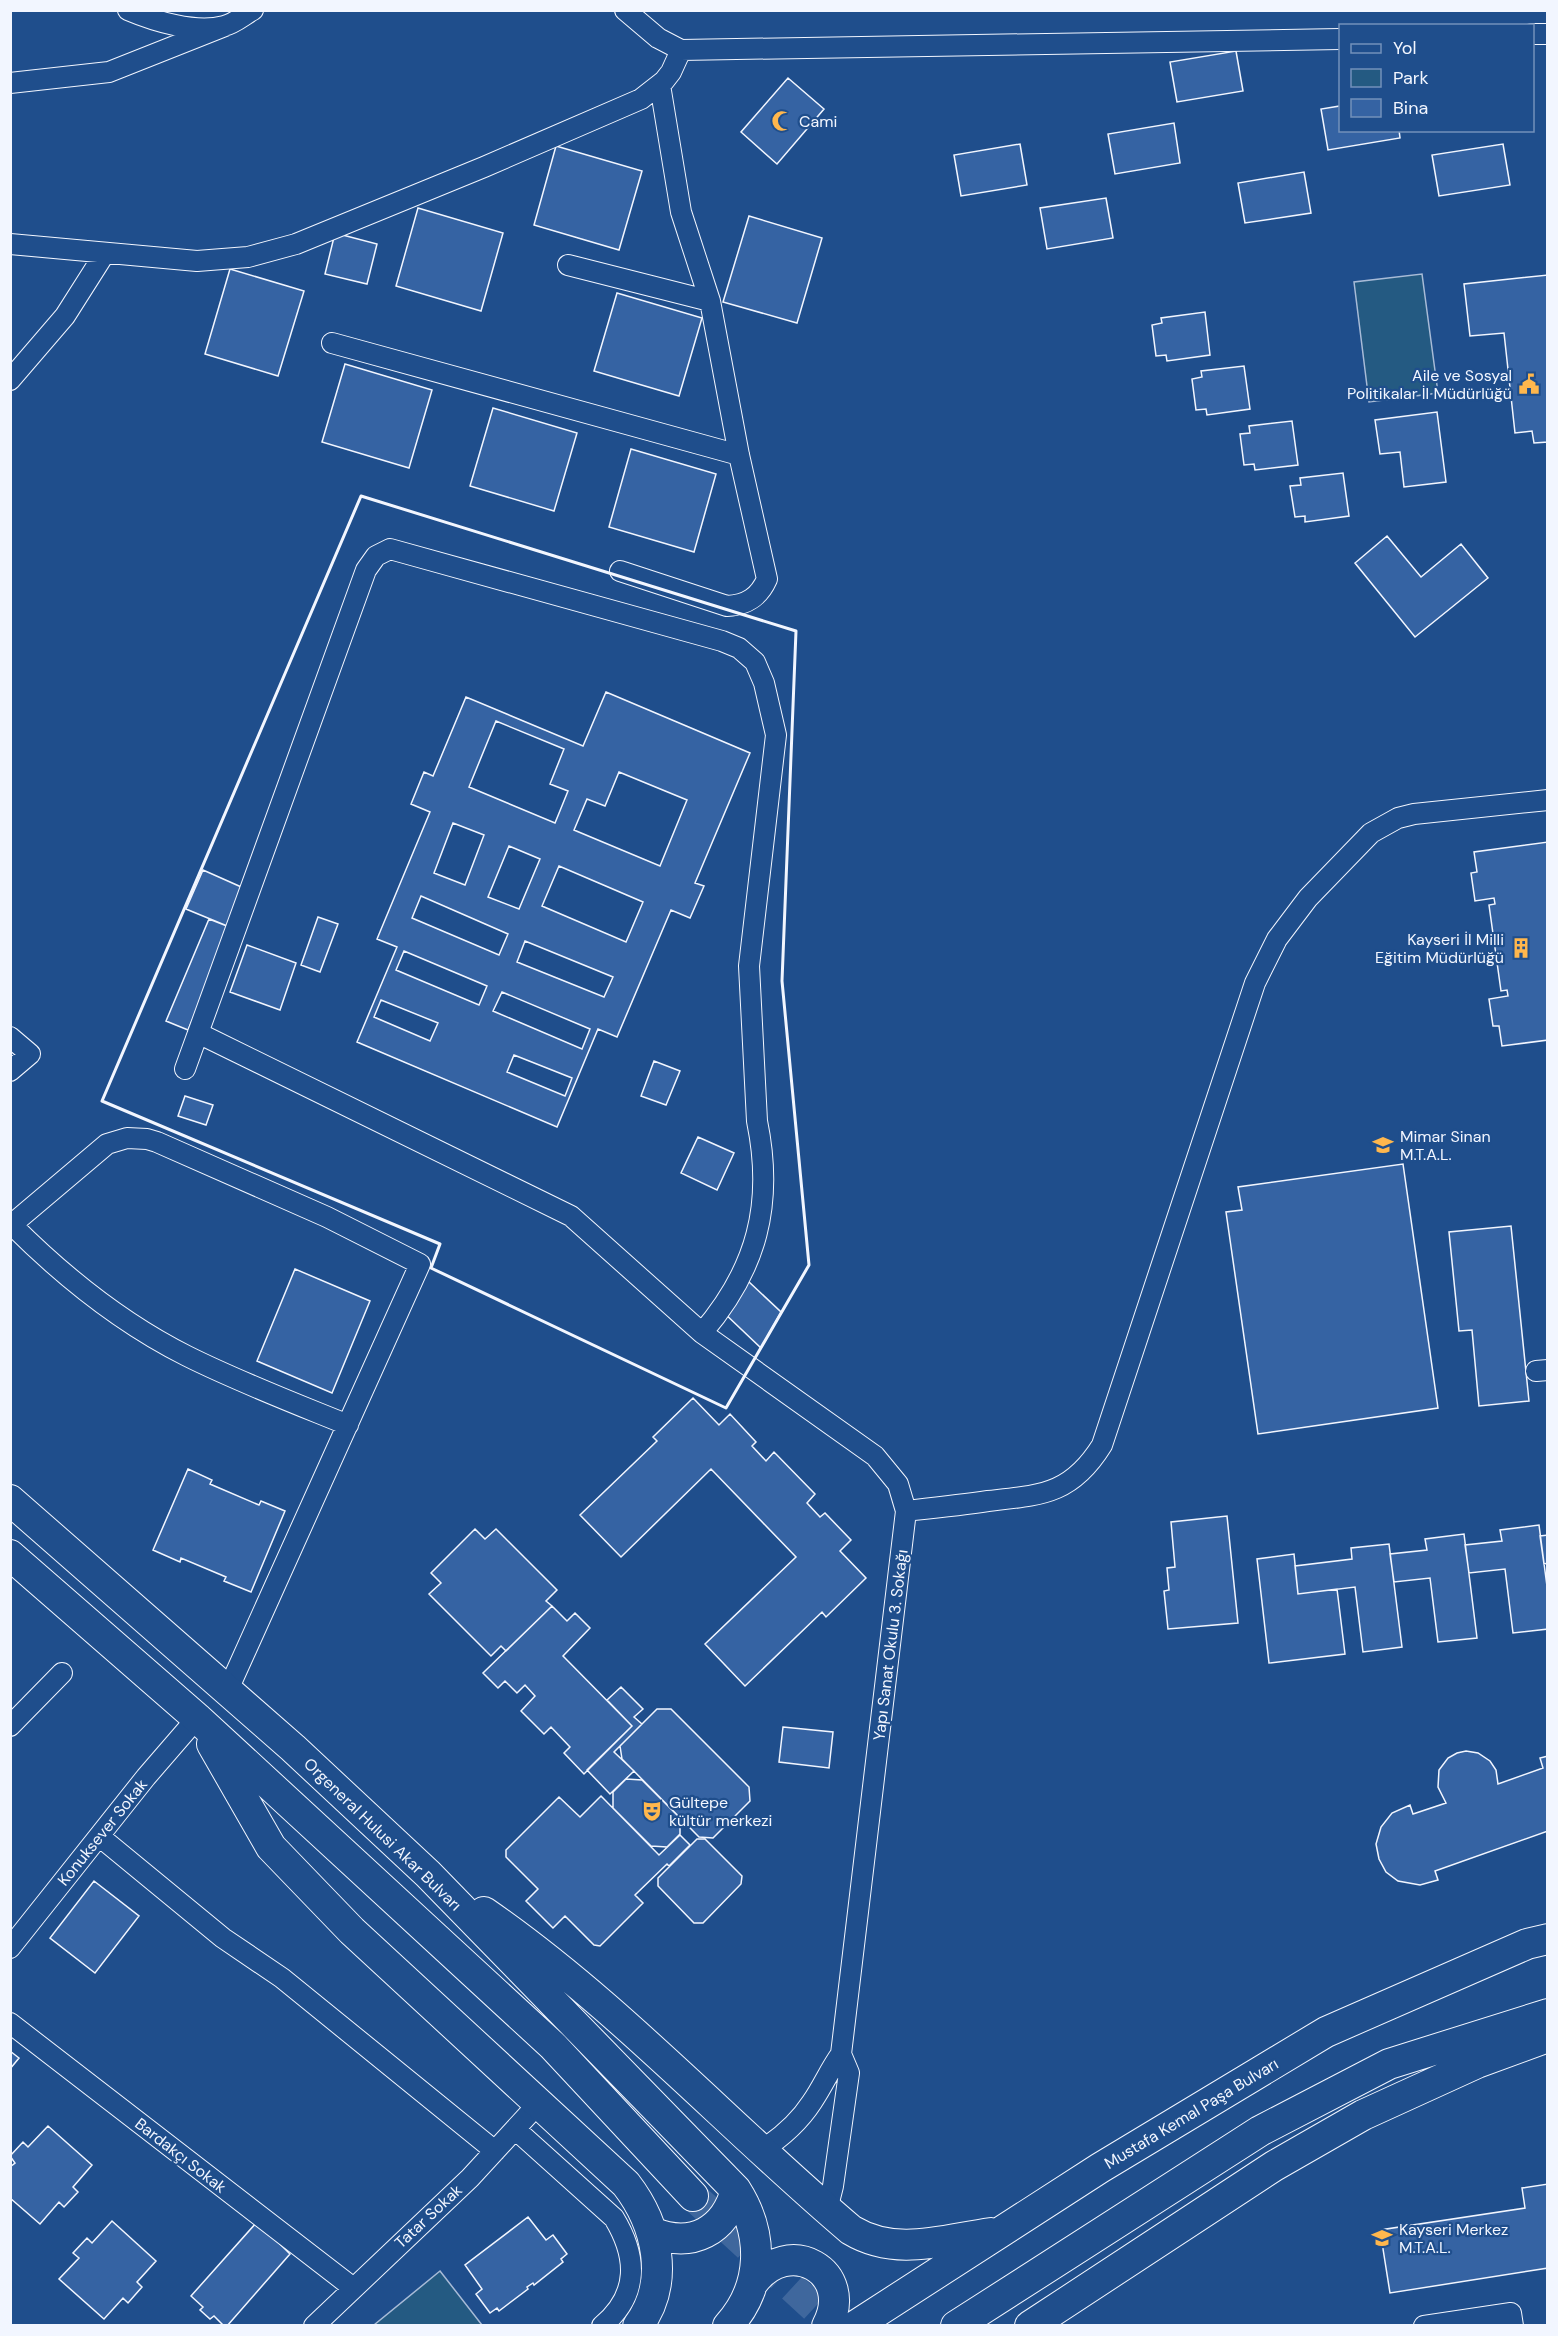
<svg xmlns="http://www.w3.org/2000/svg" width="1558" height="2336" viewBox="0 0 1558 2336" font-family="'DM Sans',sans-serif">
<style>
.green{fill:#245a82;stroke:#a8bbd7;stroke-width:1.5}
.building{fill:#3563a3;stroke:#f2f6ff;stroke-width:1.5;fill-rule:evenodd}
.lines{fill:none;stroke-linecap:round;stroke-linejoin:round}
.primary-tunnel{stroke:#3f679d;stroke-width:30;stroke-dasharray:30 15;stroke-linecap:butt}
.minor-casing{stroke:#f2f6ff;stroke-width:22}
.primary-casing{stroke:#f2f6ff;stroke-width:32}
.minor{stroke:#1f4e8c;stroke-width:20}
.primary{stroke:#1f4e8c;stroke-width:30}
.wall{stroke:#f2f6ff;stroke-width:3}
.labels{text-anchor:middle;stroke-width:4.5;stroke-linejoin:round;paint-order:stroke}
.poi-label{font-size:16px;fill:#f2f6ff;stroke:#1f4e8c;text-anchor:start}
.street-label{font-size:16px;fill:#f2f6ff;stroke:#1f4e8c}
</style>
<rect width="100%" height="100%" fill="#1f4e8c"/>
<!-- green -->
<path class="green" d="M1422 274 1438 393 1369 402 1354 282Z
M440 2271 482 2325H374Z"/>
<!-- building -->
<path class="building" d="M1236 51 1243 91 1177 102 1170 62Z
M788 78 824 109 777 164 741 132Z
M1340 106V130H1399L1400 138 1328 150 1321 109Z
M1174 123 1180 163 1115 174 1108 134Z
M1020 144 1027 185 961 196 954 155Z
M1503 144 1510 185 1439 196 1432 155Z
M556 146 642 171 619 250 534 225Z
M1304 172 1311 213 1245 223 1238 183Z
M1106 198 1113 238 1047 249 1040 208Z
M418 208 503 233 481 311 396 286Z
M749 216 822 238 797 323 723 302Z
M335 233 377 244 367 284 325 274Z
M230 269 304 291 278 376 205 354Z
M1548 275V442L1534 443 1532 431 1515 433 1504 333 1470 336 1464 284Z
M617 293 702 318 679 396 594 371Z
M1205 312 1210 355 1167 361 1166 355 1156 356 1152 325 1162 323 1161 318Z
M345 364 432 390 409 468 322 442Z
M1244 366 1250 409 1207 415 1206 409 1196 410 1192 379 1202 377 1201 371Z
M493 408 577 433 554 511 470 486Z
M1437 412 1446 482 1404 487 1400 452 1380 454 1375 420Z
M1292 421 1298 465 1255 470 1254 464 1244 465 1240 434 1250 433 1249 426Z
M631 449 716 474 694 552 609 527Z
M1343 473 1349 516 1305 522V516L1295 517 1290 486 1301 485 1300 478Z
M1387 536 1421 577 1461 544 1488 578 1415 637 1355 563Z
M606 692 750 753 695 883 704 886 690 918 671 910 617 1037 598 1029 557 1127 357 1042 397 947 377 939 430 812 411 804 424 772 433 776 466 697 583 746ZM496 721 564 749 550 784 568 791 555 823 469 787ZM619 772 687 800 660 866 574 830 587 799 605 806ZM453 823 484 835 465 885 434 873ZM509 846 540 859 519 909 488 897ZM559 866 643 902 626 942 542 906ZM421 896 508 934 499 955 412 918ZM525 941 613 977 604 997 517 962ZM404 951 487 986 479 1005 396 970ZM502 992 590 1029 582 1049 493 1011ZM381 1000 438 1023 430 1041 374 1017ZM514 1055 572 1078 565 1096 507 1072Z
M1548 842V1040L1502 1046 1499 1026H1493L1489 999 1508 996 1507 990 1501 991 1489 905 1495 904 1494 898 1475 901 1471 873 1477 872 1474 852Z
M203 870 248 890 232 928 186 909Z
M318 917 338 924 320 972 301 965Z
M209 919 232 928 188 1030 166 1021Z
M247 945 296 963 280 1010 230 992Z
M654 1061 680 1071 666 1105 641 1096Z
M185 1096 213 1105 206 1125 178 1116Z
M698 1137 734 1153 717 1190 681 1173Z
M1403 1164 1438 1408 1258 1434 1226 1212 1242 1210 1238 1187Z
M1511 1226 1529 1401 1479 1406 1472 1330 1459 1331 1449 1232Z
M295 1269 370 1301 332 1393 257 1361Z
M748 1281 781 1312 761 1348 721 1310Z
M693 1398 719 1425 730 1414 756 1442 752 1446 766 1461 774 1452 815 1494 807 1503 820 1517 825 1513 851 1540 840 1551 866 1578 826 1617 822 1612 745 1686 705 1644 796 1557 711 1469 621 1557 580 1515 657 1441 653 1437Z
M188 1469 212 1480 210 1484 259 1505 261 1501 285 1511 251 1592 224 1581 226 1577 181 1558 180 1562 153 1550Z
M1227 1516 1238 1623 1168 1629 1164 1591 1169 1590 1167 1568 1175 1567 1171 1522Z
M1539 1525 1548 1594V1629L1513 1633 1505 1569 1469 1573 1465 1545 1502 1541 1500 1530Z
M475 1529 485 1539 496 1529 557 1590 546 1601 552 1606 506 1651 501 1646 491 1656 429 1594 441 1583 431 1573Z
M1464 1534 1477 1638 1438 1642 1430 1578 1394 1582 1390 1554 1427 1550 1425 1539Z
M1548 1535V1563L1544 1564 1540 1536Z
M1389 1544 1402 1647 1363 1652 1355 1587 1298 1594 1295 1566 1352 1559 1351 1548Z
M1294 1554 1298 1594 1337 1589 1345 1654 1269 1663 1257 1559Z
M552 1606 567 1621 575 1613 590 1628 563 1656 632 1726 584 1774 564 1753 570 1747 551 1727 544 1734 521 1711 535 1696 525 1685 517 1693 505 1681 498 1688 483 1673Z
M621 1687 643 1709 634 1717 642 1724 614 1752 634 1771 610 1794 587 1770 632 1726 607 1700Z
M657 1709H671L749 1787 750 1801 713 1838 699 1837 622 1759 620 1746Z
M783 1727 833 1732 829 1768 779 1762Z
M1466 1751 1478 1753 1490 1761 1496 1770 1498 1784 1543 1768 1540 1758 1548 1756V1831L1435 1871 1438 1880 1420 1885 1398 1881 1386 1872 1379 1859 1376 1844 1381 1827 1392 1813 1410 1805 1413 1814 1446 1803 1438 1787 1439 1770 1448 1758 1457 1753Z
M626 1779 642 1780 680 1818V1834L667 1847 651 1846 613 1808V1792Z
M601 1796 659 1855 680 1835 690 1845 669 1866 667 1864 635 1895 643 1903 600 1946 594 1945 565 1916 553 1928 526 1901 538 1889 506 1857V1850L559 1797 580 1817Z
M697 1839H705L742 1876 741 1884 703 1923H694L658 1886V1878Z
M94 1881 139 1916 95 1973 50 1938Z
M10 2051 19 2058 10 2069Z
M48 2126 92 2165 73 2187 78 2192 64 2207 59 2202 40 2224 10 2198V2167L15 2163 10 2156 23 2142 28 2147Z
M1548 2184V2268L1390 2293 1380 2230 1525 2208 1522 2188Z
M528 2217 546 2240 553 2235 567 2254 561 2259 563 2262 534 2285 533 2283 527 2287 528 2289 499 2311 497 2308 490 2313 476 2294 482 2289 465 2265Z
M112 2221 156 2261 137 2282 142 2287 128 2303 123 2298 104 2319 59 2279 79 2258 73 2253 87 2238 92 2243Z
M256 2223 282 2240 279 2243 290 2254 227 2326H224L214 2316 210 2319 200 2310 203 2307 191 2296Z"/>
<g class="lines">
<!-- primary-tunnel -->
<path class="primary-tunnel" d="M693 2196 834 2326"/>
<!-- minor casing -->
<g class="minor-casing">
<path id="minor" d="M128 10C154 21 196 34 224 26 234 24 244 15 253 10
M625 10 658 38 681 50 1340 39
M1532 34H1548
M10 83 109 72 225 26
M10 244 197 261 248 257 296 244 484 167 641 99 664 81 671 72 681 50
M568 265 710 301
M332 343 739 455
M10 380 65 316 105 253
M620 571 727 606C747 605 759 597 767 579L739 455 710 301 681 212 660 85
M198 1033 571 1216 702 1333 875 1456 898 1484 906 1511 841 2054 849 2073 833 2186 827 2210
M10 1037 30 1054 10 1071
M185 1069 366 570 376 556 390 549 722 641 739 648 755 662 764 683 776 735 749 966 757 1121C774 1204 757 1269 702 1333
M12 1225C64 1277 121 1323 187 1356 239 1382 294 1403 348 1425
M10 1226 107 1144 127 1138 147 1139 157 1142 327 1217 420 1264 227 1692
M1536 1371 1548 1370
M906 1511C933 1508 961 1505 988 1501 1041 1495 1071 1495 1102 1445L1255 983 1277 939 1308 898 1371 833 1398 818 1414 814 1548 800
M10 1726 62 1673
M99 1836 223 1938 282 1978 495 2151
M10 1948 146 1777 197 1718
M10 2023 352 2287
M515 2129 614 2218C637 2256 640 2294 602 2326
M762 2150C782 2137 799 2122 812 2102 823 2086 830 2069 841 2054
M314 2326 470 2178 538 2104
M1424 2326 1511 2313 1513 2326"/>
</g>
<!-- primary casing -->
<g class="primary-casing">
<path id="primary" d="M10 1500 293 1748 428 1874 736 2190C764 2234 764 2286 728 2326
M10 1555 197 1718 553 2046 693 2196
M212 1744 271 1847 352 1931 626 2184C657 2224 671 2282 638 2326
M484 1912C617 2004 727 2125 851 2230 896 2257 942 2240 991 2233
M652 2232C692 2249 725 2231 736 2190
M752 2284C788 2233 856 2272 827 2326
M855 2326 1100 2168 1326 2032 1527 1944 1548 1939
M956 2326 1260 2131 1389 2064 1548 2014
M1030 2326 1274 2166 1363 2115 1477 2063 1548 2037"/>
</g>
<!-- minor -->
<use href="#minor" class="minor"/>
<!-- primary -->
<use href="#primary" class="primary"/>
<!-- wall -->
<path class="wall" d="M361 496 796 631 782 981 809 1265 726 1408 431 1268 440 1244 102 1101Z"/>
</g>
<!-- icons -->
<defs>
<g id="mosque-bare" transform="scale(1.62)"><path d="M3.5-4.9A6 6 0 1 0 3.5 4.9A5 5 0 1 1 3.5-4.9Z" fill="#ffb74d" stroke="#1f4e8c" stroke-width="2.5" paint-order="stroke"/></g>
<g id="civic-bare" transform="scale(1.62)"><path d="M-.6-6.5H3V-4.5H.6V-3L4-1V1h2V6H-6V1h2V-1L-.6-3ZM-1.2 2.5V6h2.4V2.5Z" fill="#ffb74d" stroke="#1f4e8c" stroke-width="2.5" paint-order="stroke"/></g>
<g id="building-bare" transform="scale(1.62)"><path d="M-4-6H4V6H1V3H-1V6H-4ZM-2.5-4.3h1.7v1.8h-1.7ZM.8-4.3h1.7v1.8H.8ZM-2.5-1h1.7V.8h-1.7ZM.8-1h1.7V.8H.8Z" fill="#ffb74d" stroke="#1f4e8c" stroke-width="2.5" paint-order="stroke"/></g>
<g id="school-bare" transform="scale(1.62)"><path d="M0-5L7-2L0 1L-7-2ZM-4 1L0 2.5L4 1V4Q0 6-4 4Z" fill="#ffb74d" stroke="#1f4e8c" stroke-width="2.5" paint-order="stroke"/></g>
<g id="theatre-bare" transform="scale(1.62)"><path d="M-5-5.5Q0-4 5-5.5V0Q5 5 0 6Q-5 5-5 0ZM-3.3-2.5H-1v1.5H-3.3ZM1-2.5H3.3v1.5H1ZM-2.8 1Q0 5.5 2.8 1Z" fill="#ffb74d" stroke="#1f4e8c" stroke-width="2.5" paint-order="stroke"/></g>
</defs>
<g fill-rule="evenodd">
<use href="#mosque-bare" x="782" y="121"/>
<use href="#civic-bare" x="1529" y="384"/>
<use href="#building-bare" x="1521" y="948"/>
<use href="#school-bare" x="1383" y="1145"/>
<use href="#theatre-bare" x="652" y="1811"/>
<use href="#school-bare" x="1382" y="2238"/>
</g>
<g class="labels">
<!-- poi labels -->
<g class="poi-label">
<text x="799" y="127">Cami</text>
<text x="1512" y="381" text-anchor="end">Aile ve Sosyal<tspan x="1512" dy="18">Politikalar İl Müdürlüğü</tspan></text>
<text x="1504" y="945" text-anchor="end">Kayseri İl Milli<tspan x="1504" dy="18">Eğitim Müdürlüğü</tspan></text>
<text x="1400" y="1142">Mimar Sinan<tspan x="1400" dy="18">M.T.A.L.</tspan></text>
<text x="669" y="1808">Gültepe<tspan x="669" dy="18">kültür merkezi</tspan></text>
<text x="1399" y="2235">Kayseri Merkez<tspan x="1399" dy="18">M.T.A.L.</tspan></text>
</g>
<!-- street labels -->
<g class="street-label">
<text transform="translate(890 1645) rotate(-83)" y="6">Yapı Sanat Okulu 3. Sokağı</text>
<text transform="translate(102 1832) rotate(-51)" y="6">Konuksever Sokak</text>
<text transform="translate(383 1834) rotate(44)" y="6">Orgeneral Hulusi Akar Bulvarı</text>
<text transform="translate(1191 2113) rotate(-31)" y="6">Mustafa Kemal Paşa Bulvarı</text>
<text transform="translate(181 2155) rotate(38)" y="6">Bardakçı Sokak</text>
<text transform="translate(428 2216) rotate(-43)" y="6">Tatar Sokak</text>
</g>
</g>
<!-- border -->
<rect width="1558" height="2336" fill="none" stroke="#f2f6ff" stroke-width="24"/>
<!-- legend -->
<rect x="1339" y="24" width="195" height="108" fill="#1f4e8c" stroke="#7391ba" stroke-width="1.5"/>
<rect x="1351" y="44" width="30" height="9" fill="#1f4e8c" stroke="#7391ba" stroke-width="1.5"/>
<text x="1393" y="54" font-size="18" fill="#f2f6ff">Yol</text>
<rect x="1351" y="69" width="30" height="18" fill="#245a82" stroke="#7391ba" stroke-width="1.5"/>
<text x="1393" y="84" font-size="18" fill="#f2f6ff">Park</text>
<rect x="1351" y="99" width="30" height="18" fill="#3563a3" stroke="#7391ba" stroke-width="1.5"/>
<text x="1393" y="114" font-size="18" fill="#f2f6ff">Bina</text>
</svg>
